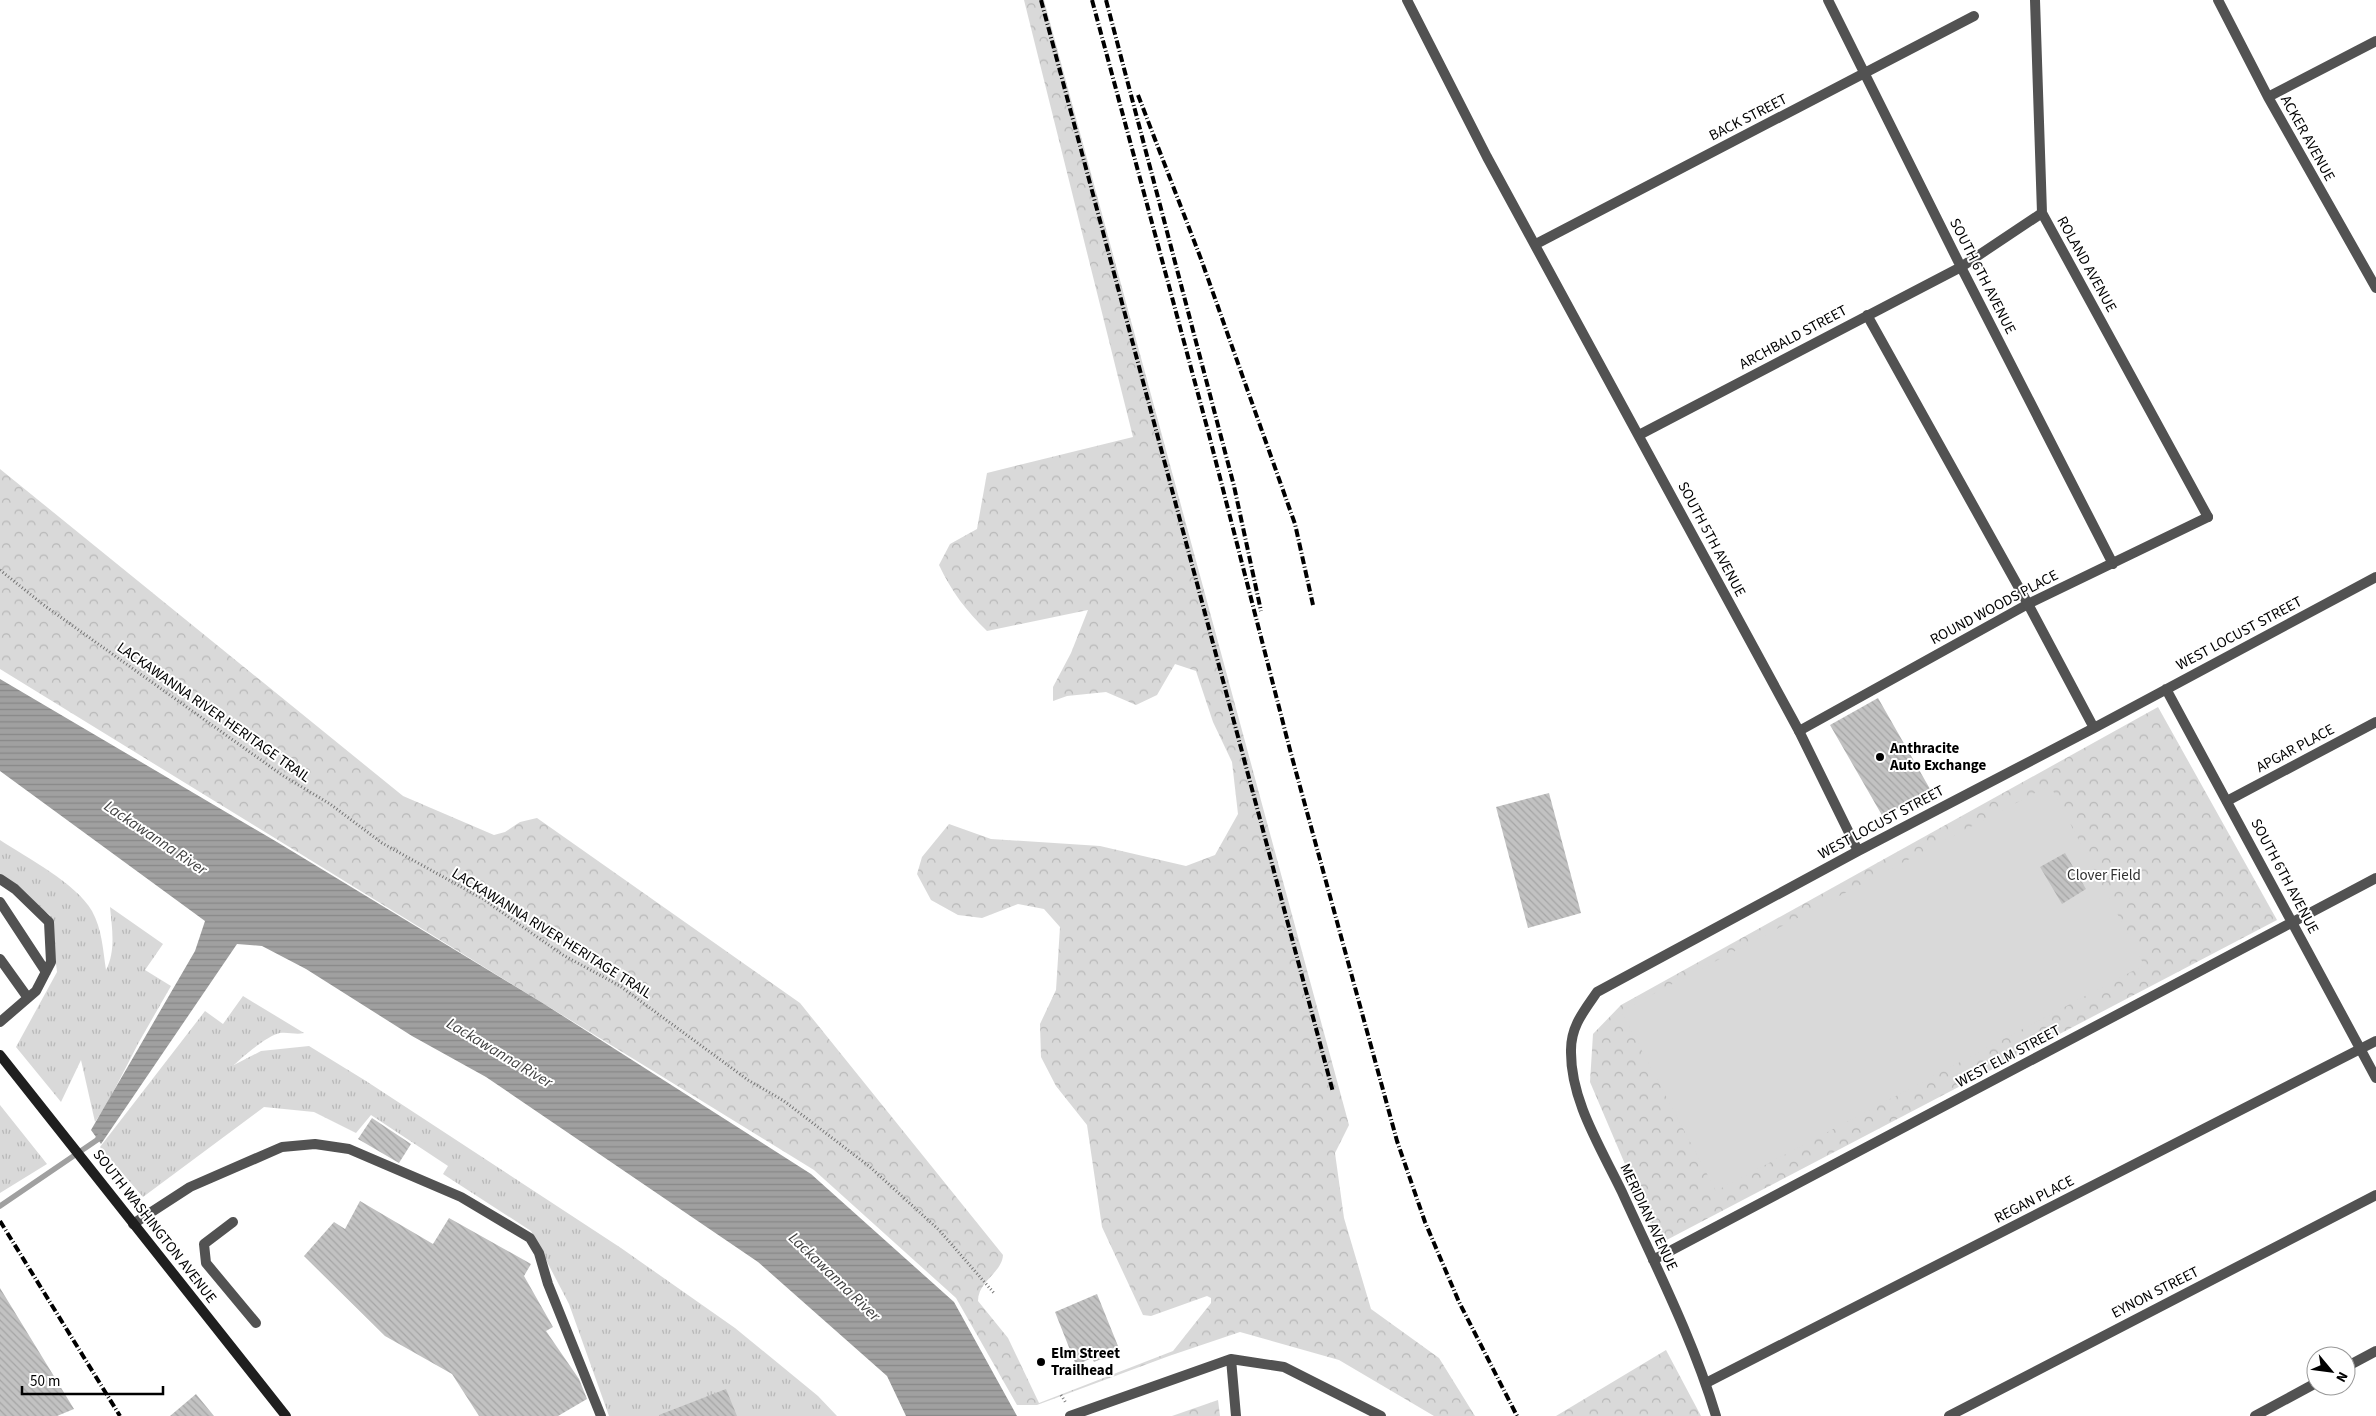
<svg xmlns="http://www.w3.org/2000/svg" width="2376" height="1416" viewBox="0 0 2376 1416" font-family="'Source Sans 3',sans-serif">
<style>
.grass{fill:url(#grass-tufts)}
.forest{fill:url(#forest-crowns)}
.pitch{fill:#d9d9d9}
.water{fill:url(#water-rules)}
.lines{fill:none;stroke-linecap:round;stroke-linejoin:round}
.stream{stroke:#a0a0a0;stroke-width:5.5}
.building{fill:url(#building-back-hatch)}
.path{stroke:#747474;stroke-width:3;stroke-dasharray:1 2.5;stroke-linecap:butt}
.lane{stroke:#525252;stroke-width:10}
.street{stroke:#525252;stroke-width:10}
.secondary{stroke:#1f1f1f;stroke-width:10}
.rail{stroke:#000;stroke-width:4;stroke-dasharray:8 2.5 1 2.5;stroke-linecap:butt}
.poi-dot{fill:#000;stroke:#fff;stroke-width:2}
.labels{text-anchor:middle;stroke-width:4;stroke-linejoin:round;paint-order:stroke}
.street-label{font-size:15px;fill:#000;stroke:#fff}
.poi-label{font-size:15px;font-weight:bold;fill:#000;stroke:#fff;text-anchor:start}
.park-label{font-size:15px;fill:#303030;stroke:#fff}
.water-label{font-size:16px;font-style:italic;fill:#414141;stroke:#fff}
</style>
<defs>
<pattern id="grass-tufts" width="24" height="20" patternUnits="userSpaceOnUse" patternTransform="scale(1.25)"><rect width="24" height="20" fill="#d9d9d9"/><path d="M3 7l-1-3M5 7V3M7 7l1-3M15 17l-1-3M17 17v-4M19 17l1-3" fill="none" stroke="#b8b8b8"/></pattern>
<pattern id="forest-crowns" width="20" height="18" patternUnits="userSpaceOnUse" patternTransform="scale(1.25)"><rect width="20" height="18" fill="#d9d9d9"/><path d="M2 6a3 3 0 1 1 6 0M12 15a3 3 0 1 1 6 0" fill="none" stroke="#b8b8b8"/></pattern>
<pattern id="water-rules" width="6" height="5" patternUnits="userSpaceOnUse" patternTransform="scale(1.25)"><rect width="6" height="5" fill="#a0a0a0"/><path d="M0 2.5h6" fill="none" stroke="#888"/></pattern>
<pattern id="building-back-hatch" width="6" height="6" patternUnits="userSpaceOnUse" patternTransform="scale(1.25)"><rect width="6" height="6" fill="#c2c2c2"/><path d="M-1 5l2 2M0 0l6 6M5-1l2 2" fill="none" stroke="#a5a5a5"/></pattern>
</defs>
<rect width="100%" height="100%" fill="#fff"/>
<!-- grass -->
<path class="grass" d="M0 840C27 858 76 883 92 911 102 929 103 950 106 970 116 951 112 928 110 907L163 944 145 970 171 986 139 1042 107 1104 95 1122 81 1060 61 1102 16 1047 57 972 50 915 0 877Z
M243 996 304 1033C296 1035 289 1032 280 1033 268 1035 242 1057 234 1065L261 1051 309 1046 366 1081 621 1248 735 1328 818 1396 837 1416H609L569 1304 531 1231 443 1174 448 1166 371 1115 356 1133 314 1112 264 1107 143 1197 100 1147 205 1011 223 1024Z
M0 1105 47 1164 0 1193Z"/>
<!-- forest -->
<path class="forest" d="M1024 0H1044L1349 1125 1335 1153 1344 1218 1371 1309 1439 1358 1475 1416H1434L1339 1360 1240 1332 1169 1356 1037 1405H1017L956 1298 814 1170 0 669V469L403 796 494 835 505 832 520 822 537 818 800 1003 1003 1255C1002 1273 978 1281 978 1301L1008 1338 1039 1403 1173 1351 1211 1303V1298L1207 1296 1151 1316 1143 1315 1102 1227 1087 1125 1056 1086 1041 1057 1040 1024 1056 990 1060 927 1044 909 1018 904 982 918 958 915 931 900 917 874 922 857 949 824 991 839 1100 846 1186 866 1215 855 1238 814 1232 762 1213 722 1196 671 1175 664 1157 695 1136 705 1106 692 1067 696 1053 701V687L1071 653 1088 610 987 631C967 612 951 591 939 565L950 544 977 529 987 473 1133 437Z
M2158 707 2277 920 1659 1244 1590 1082 1593 1034 1621 1005Z
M1666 1350 1701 1416H1556Z
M1218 1400 1220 1416H1172Z"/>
<!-- pitch -->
<path class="pitch" d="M2050 785 2144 965 1716 1191 1621 1011Z"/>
<!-- water -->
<path class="water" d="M0 679 277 842 541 1002 811 1174 954 1302 1017 1416H906L887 1376 758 1262 486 1077 412 1036 306 969 262 946 237 944 101 1144 91 1130 195 951 205 921 0 771Z"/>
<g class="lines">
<!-- stream -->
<path class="stream" d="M0 1206 97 1140 100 1136"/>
</g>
<!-- building -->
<path class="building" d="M1878 698 1930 789 1883 817 1830 725Z
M1549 793 1581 913 1528 928 1496 807Z
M2065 853 2086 889 2062 904 2040 867Z
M372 1118 411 1144 399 1163 358 1139Z
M360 1201 433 1244 449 1218 531 1264 524 1276 553 1327 546 1331 579 1379 587 1399 558 1416H479L452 1374 385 1336 304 1256 334 1222 345 1229Z
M0 1288 74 1409 57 1416H0Z
M1097 1294 1120 1351 1094 1362 1092 1358 1076 1365 1055 1312Z
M726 1389 737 1416H659V1415Z
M196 1394 214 1416H170Z"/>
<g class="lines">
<!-- path -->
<path class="path" d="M0 570 45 606 282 775 330 804 382 843 483 899 563 955 620 986 748 1080 784 1101 870 1167 939 1230 994 1293
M1061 1395 1066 1403"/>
<!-- lane -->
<path class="lane" d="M1961 267 2113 564
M1799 731 2028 604 2208 517
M2227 801 2376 722
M0 879 15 889 49 922 51 962 36 991 0 1022
M0 902 46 972
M0 959 28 998
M233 1222 204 1244 206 1263 256 1323
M133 1224 190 1187 282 1147 315 1144 349 1149 461 1197 530 1238 539 1253 548 1284 601 1416
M2346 1367 2376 1351
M1706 1383 2376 1041
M2255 1416 2316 1383"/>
<!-- street -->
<path class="street" d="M1407 0 1487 157 1799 731 1858 851
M1828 0 1961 267
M2035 0 2042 213 2208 517
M2218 0 2268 97 2376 288
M2268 97 2376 41
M1536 244 1974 16
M1867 315 2028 604 2094 728
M1639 435 1961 267 2042 213
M2166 689 2376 1078
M1653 1260 2376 878
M1231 1359 1236 1416
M1070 1416 1231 1359 1284 1367 1381 1416
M1716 1416C1693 1339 1655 1265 1622 1192 1601 1148 1570 1100 1571 1050 1571 1026 1584 1011 1597 992L1858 851 2094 728 2376 577
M1949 1416 2376 1195"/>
<!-- secondary -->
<path class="secondary" d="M0 1055 286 1416"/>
<!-- rail -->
<path class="rail" d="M1041 0 1333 1092
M1092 0 1208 431 1290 750 1397 1141 1425 1222 1459 1302 1517 1416
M1106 0 1234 486 1261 611
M1138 95 1201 259 1295 524 1313 605
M0 1221 120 1416"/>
</g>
<!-- markers -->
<g class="poi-dot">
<circle cx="1880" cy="757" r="5"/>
<circle cx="1041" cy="1362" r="5"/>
</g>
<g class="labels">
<!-- street labels -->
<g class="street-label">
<text transform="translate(1748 117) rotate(-27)" y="5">BACK STREET</text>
<text transform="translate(2308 138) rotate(61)" y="5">ACKER AVENUE</text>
<text transform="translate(2087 264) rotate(61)" y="5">ROLAND AVENUE</text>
<text transform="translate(1983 276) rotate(63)" y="5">SOUTH 6TH AVENUE</text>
<text transform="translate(1793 337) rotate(-28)" y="5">ARCHBALD STREET</text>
<text transform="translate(1712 539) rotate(62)" y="5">SOUTH 5TH AVENUE</text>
<text transform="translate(1994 607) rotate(-28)" y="5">ROUND WOODS PLACE</text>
<text transform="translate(2239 633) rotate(-28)" y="5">WEST LOCUST STREET</text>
<text transform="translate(214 712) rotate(35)" y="5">LACKAWANNA RIVER HERITAGE TRAIL</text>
<text transform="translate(2295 748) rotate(-28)" y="5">APGAR PLACE</text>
<text transform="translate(1881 822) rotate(-28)" y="5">WEST LOCUST STREET</text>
<text transform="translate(2285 876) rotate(62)" y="5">SOUTH 6TH AVENUE</text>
<text transform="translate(552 933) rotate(32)" y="5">LACKAWANNA RIVER HERITAGE TRAIL</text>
<text transform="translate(2008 1056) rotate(-28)" y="5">WEST ELM STREET</text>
<text transform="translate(2034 1199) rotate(-27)" y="5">REGAN PLACE</text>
<text transform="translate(1649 1217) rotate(65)" y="5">MERIDIAN AVENUE</text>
<text transform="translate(155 1226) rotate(52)" y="5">SOUTH WASHINGTON AVENUE</text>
<text transform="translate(2155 1292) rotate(-27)" y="5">EYNON STREET</text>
</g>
<!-- poi labels -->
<g class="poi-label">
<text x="1890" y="753">Anthracite<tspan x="1890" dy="17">Auto Exchange</tspan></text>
<text x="1051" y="1358">Elm Street<tspan x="1051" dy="17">Trailhead</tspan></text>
</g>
<!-- park labels -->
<g class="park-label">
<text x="2104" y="880">Clover Field</text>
</g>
<!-- water labels -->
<g class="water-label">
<text transform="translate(156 837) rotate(34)" y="6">Lackawanna River</text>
<text transform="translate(500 1052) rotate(31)" y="6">Lackawanna River</text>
<text transform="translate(835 1276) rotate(44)" y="6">Lackawanna River</text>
</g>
</g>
<!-- north arrow -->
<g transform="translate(2331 1371) rotate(119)"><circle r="24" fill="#ffffff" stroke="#999999"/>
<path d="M0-4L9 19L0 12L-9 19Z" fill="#000000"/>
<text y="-8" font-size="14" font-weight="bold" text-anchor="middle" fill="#000000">N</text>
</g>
<!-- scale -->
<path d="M22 1386v8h141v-8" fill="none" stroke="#000000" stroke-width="2.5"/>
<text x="30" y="1386" font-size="15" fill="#000000" stroke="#ffffff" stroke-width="4" paint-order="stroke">50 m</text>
</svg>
